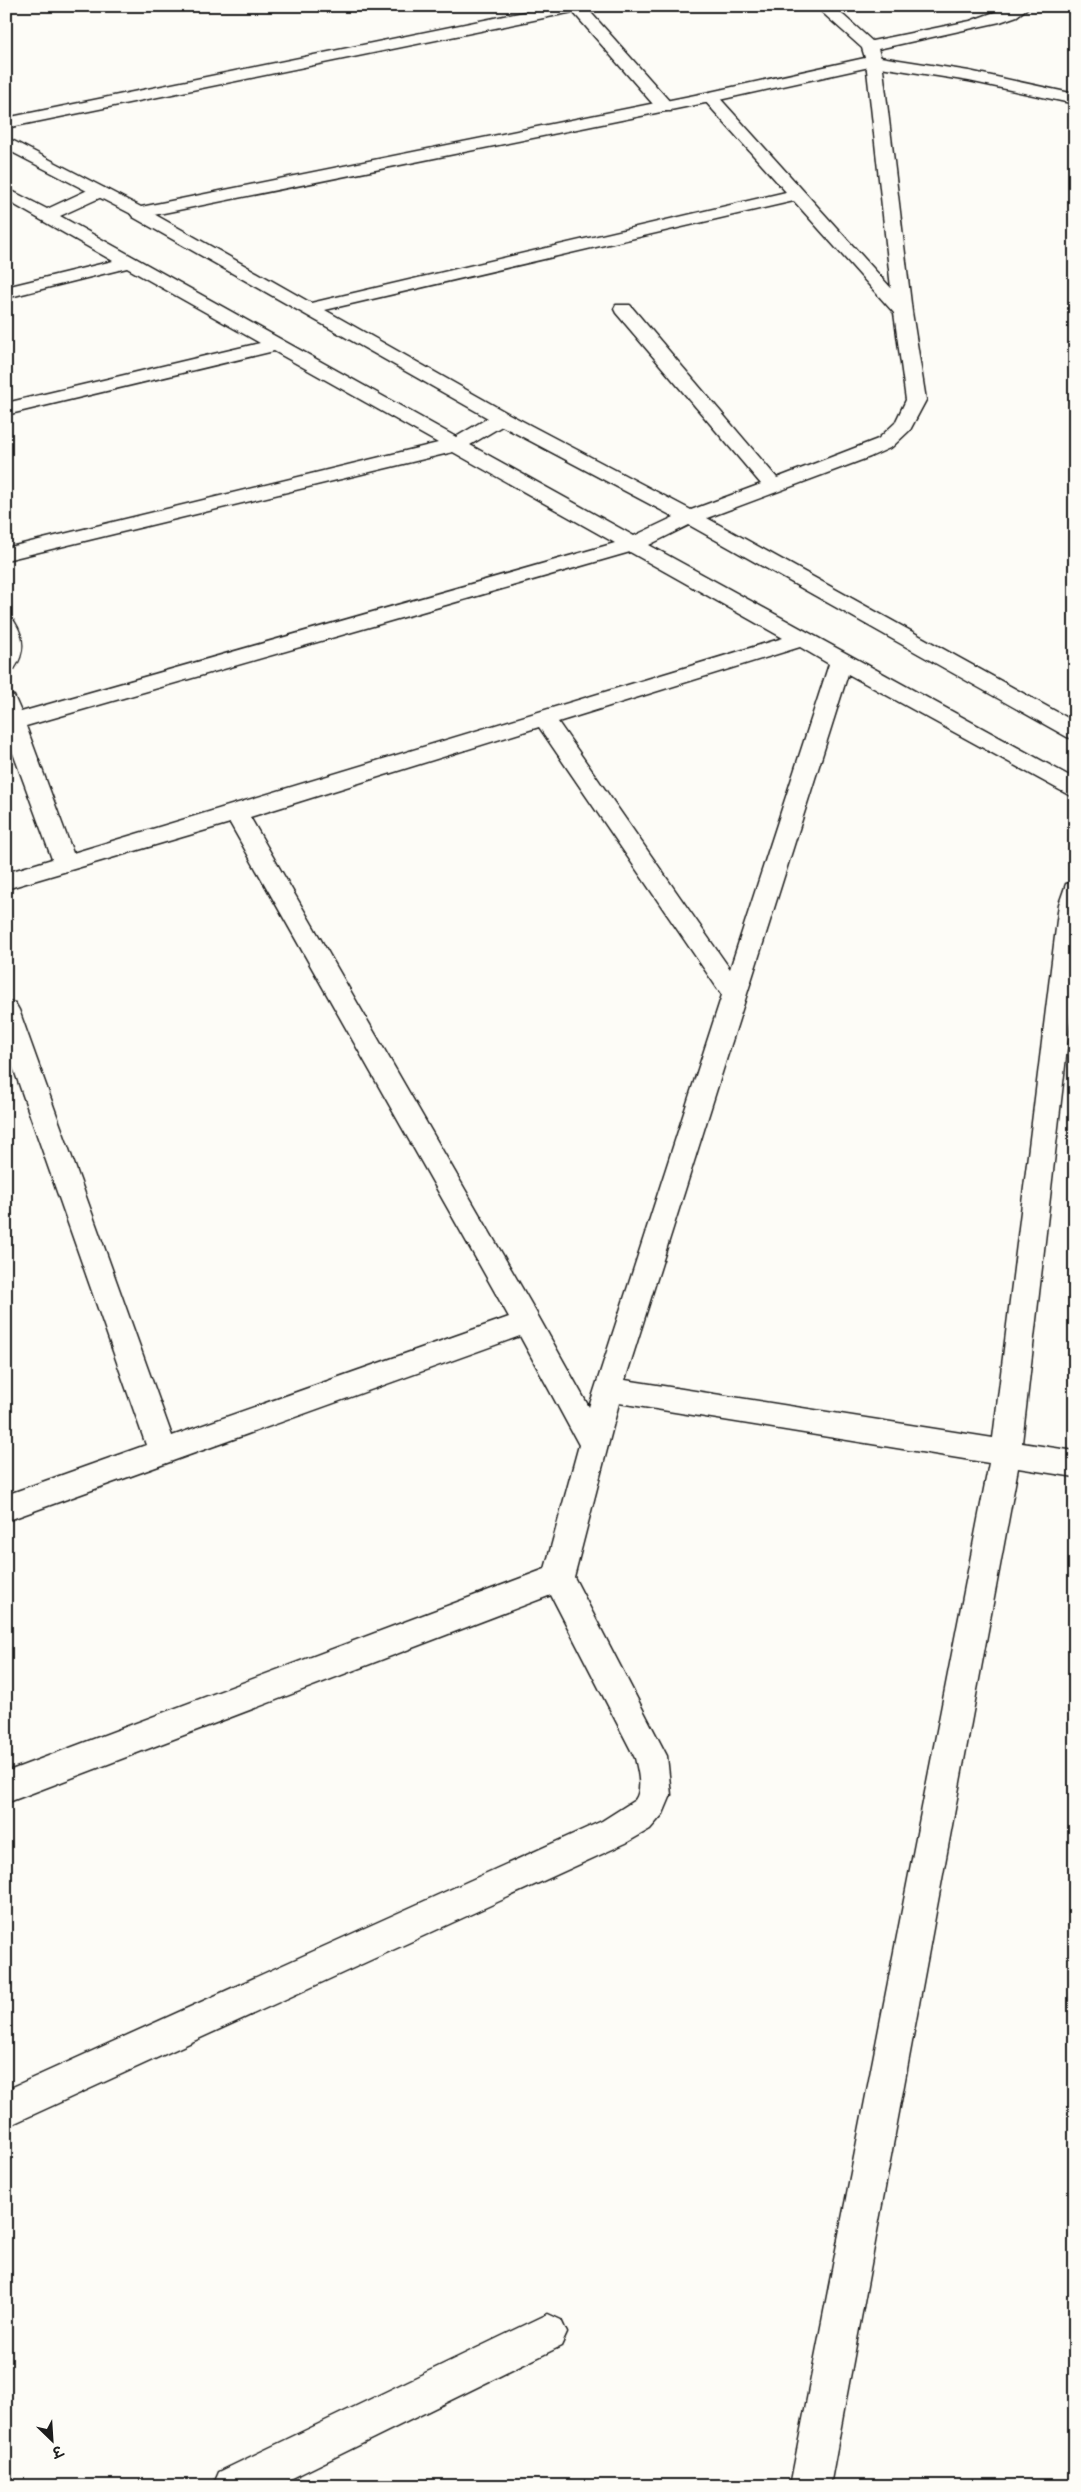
<svg xmlns="http://www.w3.org/2000/svg" width="1081" height="2492" viewBox="0 0 1081 2492" font-family="'Indie Flower','Playpen Sans Deva',sans-serif">
<style>
.lines{fill:none;stroke-linecap:round;stroke-linejoin:round}
.minor-casing{stroke:#1c1c1c;stroke-width:3}
.tertiary-casing{stroke:#1c1c1c;stroke-width:3}
.minor{fill:#fdfcf7;fill-rule:evenodd}
.tertiary{fill:#fdfcf7;fill-rule:evenodd}
</style>
<rect width="100%" height="100%" fill="#fdfcf7"/>
<filter id="ink" filterUnits="userSpaceOnUse"><feTurbulence type="fractalNoise" baseFrequency=".02" numOctaves="2"/><feDisplacementMap in="SourceGraphic" scale="10" xChannelSelector="R" yChannelSelector="G"/><feConvolveMatrix kernelMatrix="1 2 1 2 8 2 1 2 1" color-interpolation-filters="sRGB"/></filter>
<g filter="url(#ink)">
<g class="lines">
<!-- minor casing -->
<g class="minor-casing">
<path id="minor" d="M553 6H585L671 103 673 107 671 111H659L573 12 6 128V118Z
M815 6H833L872 41 970 21 1011 6H1030L1017 16 1000 22 878 49 882 61 912 312 926 400 910 430 892 447 870 457 707 518 1075 722V739L1067 737 689 525 649 545 1075 779V797L1067 794 848 674 625 1380 993 1438 1059 904 1066 884 1075 882V978L1022 1443 1075 1451V1477L1018 1468 830 2486H790L989 1463 619 1403 574 1577 667 1756 671 1795 663 1814 650 1829 626 1843 6 2127V2090L602 1821 635 1800C643 1789 638 1771 635 1758L551 1595 6 1803V1772L545 1569 579 1445 520 1336 6 1521V1495L146 1445 6 1047V1001L15 1003 19 1010 172 1436 509 1317 230 823 6 889V873L52 859 6 734V694L14 696 21 712 615 543 453 452 6 560V548L438 443 274 351 6 415V403L260 343 127 268 6 298V287L113 261 6 200V188L47 209 92 188H104L107 192 104 196 60 216 456 437 488 418 133 217 130 213 133 209H145L311 303 786 192 704 100 702 97 704 94H716L891 288 866 61 862 48ZM794 201 894 313 906 400 895 423 878 439 777 478 630 305H616L614 309 616 313 761 484 691 510 509 414 325 310ZM502 426 674 517 634 536 470 445ZM630 552 783 638 73 853 26 726ZM800 647 829 664 730 969 558 722ZM539 727 722 995 589 1407 537 1314 250 817Z
M6 619 14 621C25 638 25 653 14 669L6 671Z
M548 2314 561 2320 567 2333 561 2346 276 2486H213L219 2472Z"/>
</g>
<!-- tertiary casing -->
<g class="tertiary-casing">
<path id="tertiary" d="M874 56 969 71 1075 94V104L969 81 874 66 710 102 139 218 6 149V137L141 207 710 92Z"/>
</g>
<!-- minor -->
<use href="#minor" class="minor"/>
<!-- tertiary -->
<use href="#tertiary" class="tertiary"/>
</g>
</g>
<!-- margin -->
<rect width="1081" height="2492" fill="none" stroke="#fdfcf7" stroke-width="25"/>
<rect x="12" y="12" width="1056" height="2467" fill="none" stroke="#1c1c1c" stroke-width="2" filter="url(#ink)"/>
<!-- north arrow -->
<g transform="translate(52 2440) rotate(155)" stroke="#fdfcf7" stroke-width="4" paint-order="stroke">
<path d="M0-4L9 19L0 12L-9 19Z" fill="#1c1c1c"/>
<text y="-8" font-size="14" font-weight="bold" text-anchor="middle" fill="#1c1c1c">उ</text>
</g>
</svg>
